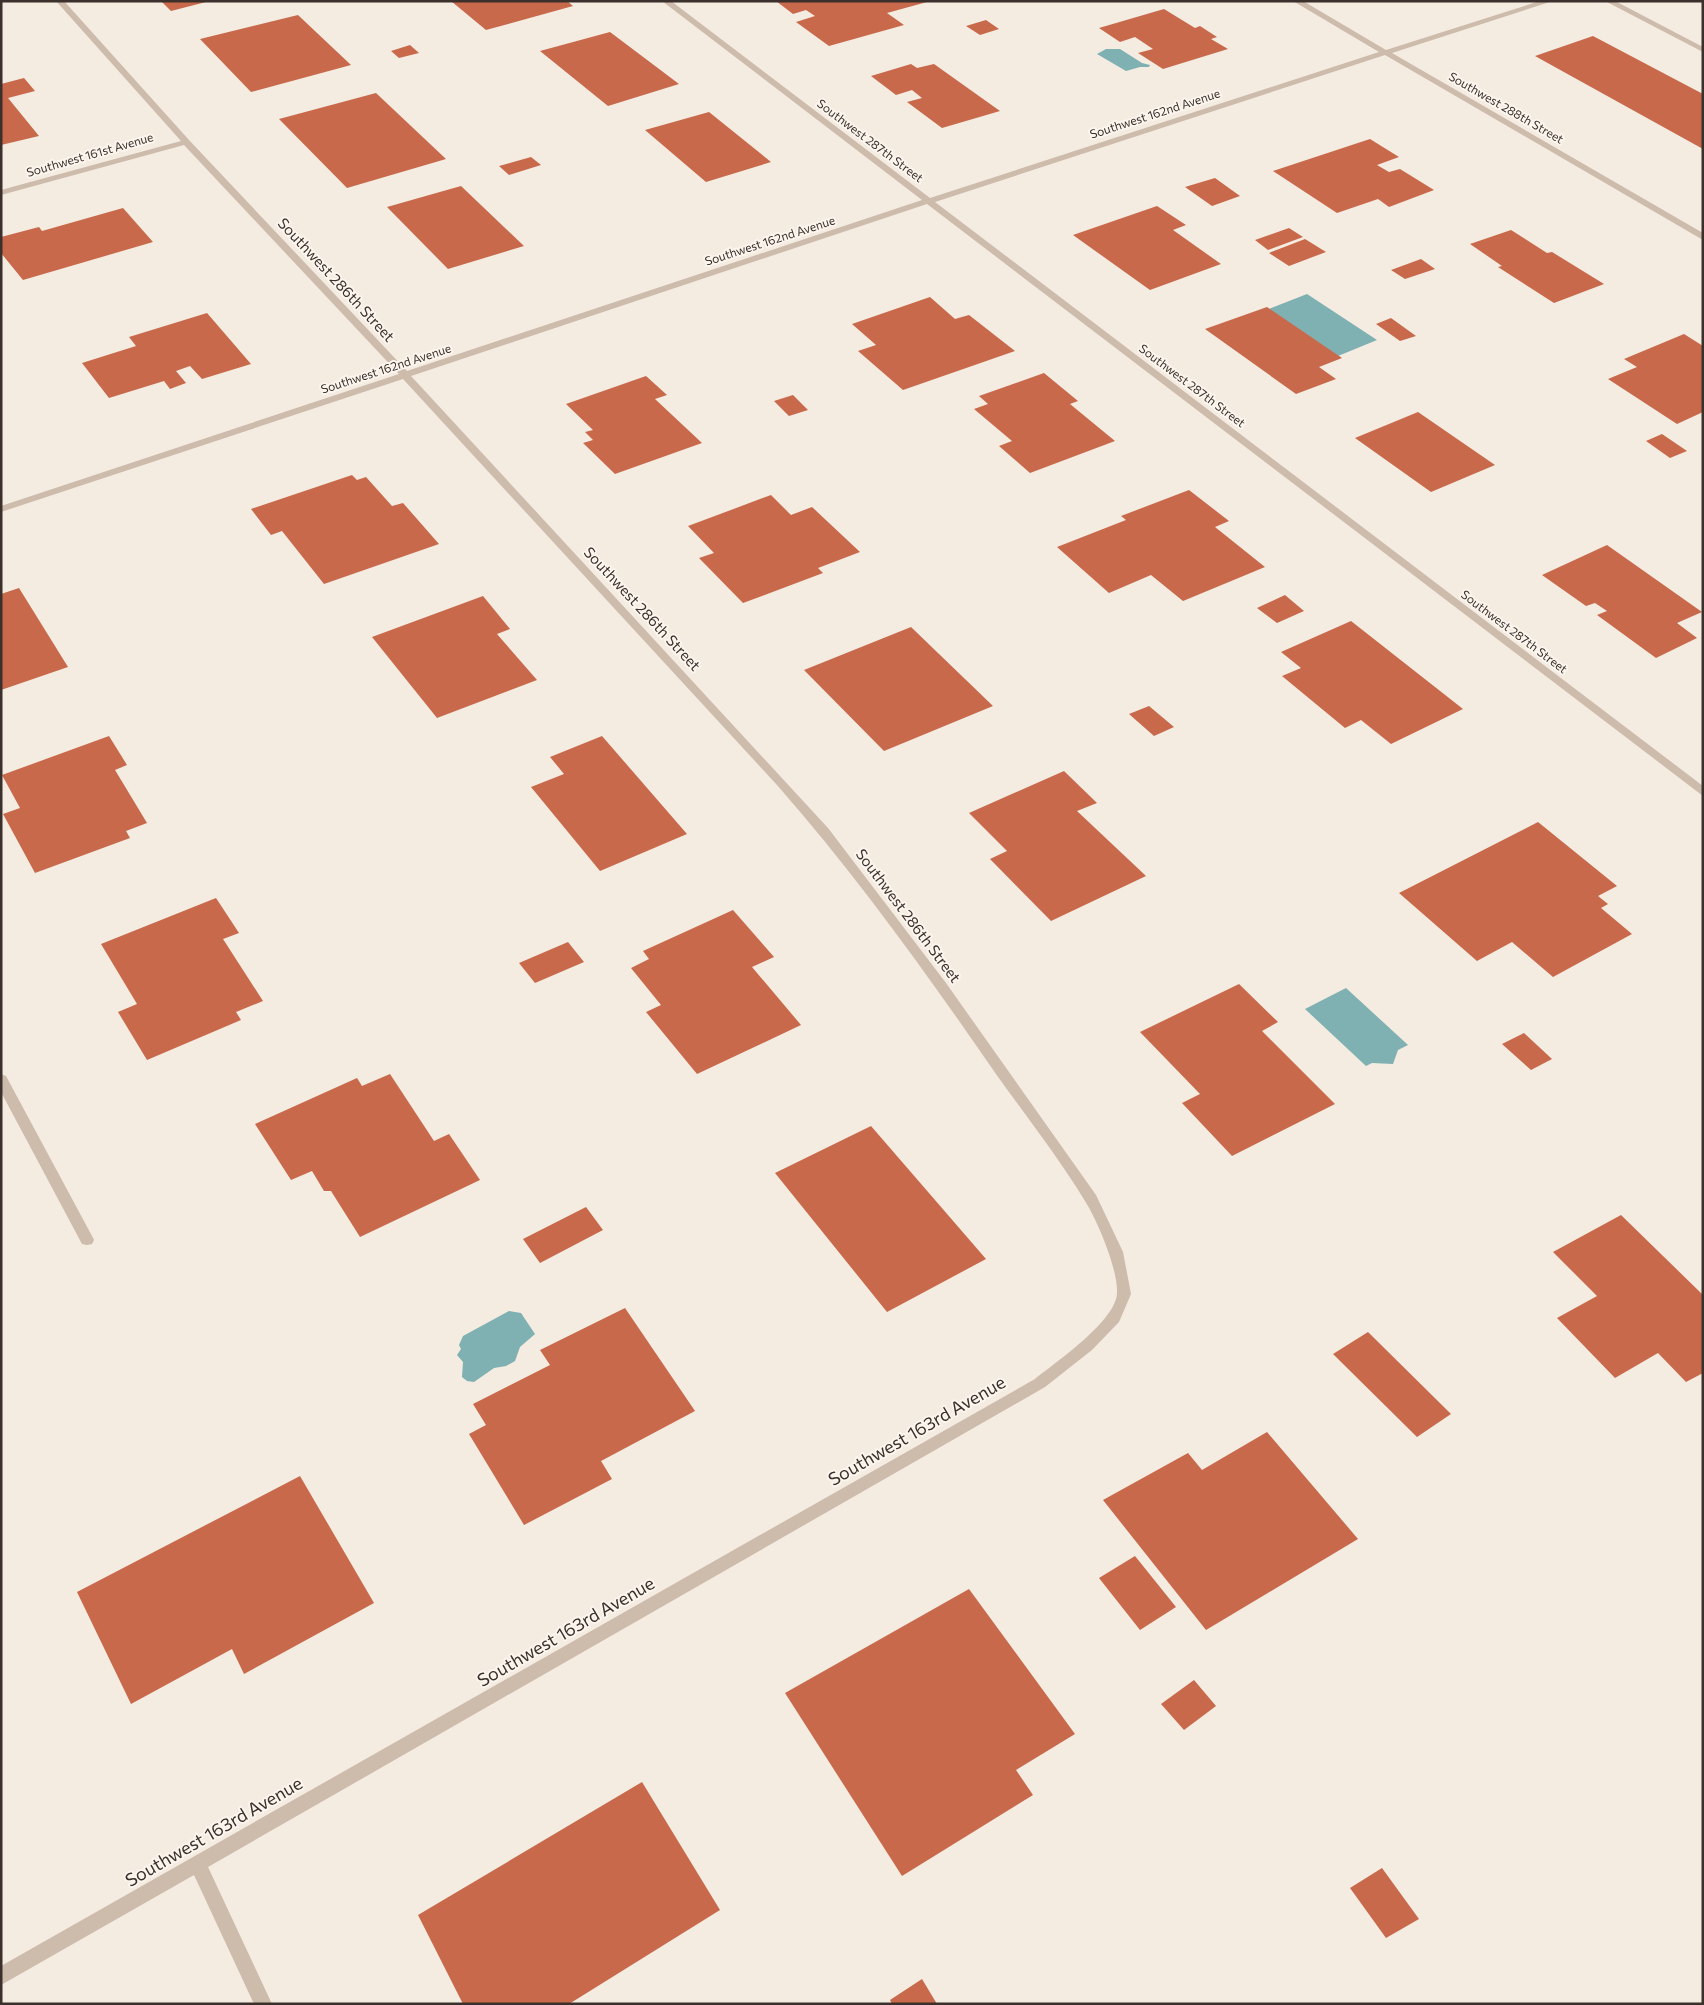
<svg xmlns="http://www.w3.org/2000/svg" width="1704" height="2005" viewBox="0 0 1704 2005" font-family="Commissioner,sans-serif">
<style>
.water{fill:#7fb0b2}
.building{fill:#c8694b}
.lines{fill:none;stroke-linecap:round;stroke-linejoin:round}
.minor{fill:#cdbbac;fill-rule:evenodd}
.labels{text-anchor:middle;stroke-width:4;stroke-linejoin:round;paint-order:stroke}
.far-street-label{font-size:12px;fill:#3b302b;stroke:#fbf5ee}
.street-label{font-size:15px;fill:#3b302b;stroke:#fbf5ee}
.near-street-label{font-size:18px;fill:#3b302b;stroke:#fbf5ee}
</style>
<rect width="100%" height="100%" fill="#f4ebe1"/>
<!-- water -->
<path class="water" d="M1106 49H1120L1142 63 1150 65 1149 67H1140L1126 71 1097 54Z
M1307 294 1377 340 1338 356 1269 309Z
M1346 988 1408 1045 1398 1050 1393 1064 1372 1063 1366 1066 1305 1009Z
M509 1311 521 1313 535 1334 520 1347 515 1361 506 1366 494 1368 474 1382 467 1381 462 1377 463 1362 457 1355 461 1349 459 1345 463 1336Z"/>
<!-- building -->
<path class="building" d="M161 1H205L206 2 171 11Z
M451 1H567L573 6 486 30Z
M776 1H927V2L887 13 904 25 829 46 796 22 815 16 806 10 793 14Z
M1164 9 1195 28 1200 26 1217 37 1211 39 1228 49 1163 69 1138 53 1153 49 1135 37 1120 42 1099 28Z
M298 15 351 65 251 92 200 39Z
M986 20 999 29 980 35 966 26Z
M610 32 679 84 608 106 540 51Z
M1593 36 1703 94V149L1535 56Z
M410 45 419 53 399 58 391 51Z
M911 64 917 68 934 64 1000 111 942 128 907 102 922 98 912 90 896 95 871 76Z
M24 78 35 91 8 98 39 136 1 145V84Z
M376 93 446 159 347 188 279 119Z
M709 112 771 162 706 182 645 130Z
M1370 139 1399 157 1377 165 1389 172 1400 169 1434 190 1389 207 1378 199 1337 213 1273 171Z
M531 157 541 165 509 175 499 166Z
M1215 178 1240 196 1212 206 1185 187Z
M461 186 524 246 448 269 387 207Z
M1157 206 1186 225 1173 230 1221 264 1150 290 1073 235Z
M123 208 153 242 23 280 1 253V237L39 227 42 231Z
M1289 228 1303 237 1268 250 1255 240Z
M1511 230 1547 253 1552 252 1604 284 1554 303 1498 267 1502 266 1470 244Z
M1305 239 1326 252 1289 266 1269 253Z
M1421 259 1435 269 1405 279 1391 270Z
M930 297 955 319 969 315 1015 351 903 390 858 351 876 345 852 324Z
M1267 307 1342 358 1319 367 1336 379 1296 394 1205 329Z
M207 313 251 364 202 379 190 366 176 371 186 383 170 389 164 381 109 398 82 363 136 346 129 337Z
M1391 318 1416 336 1400 341 1376 324Z
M1684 334 1703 346V412L1677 424 1608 379 1637 367 1624 359Z
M1044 373 1078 401 1070 404 1115 441 1030 473 999 446 1012 441 974 409 988 404 979 396Z
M646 376 667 395 655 399 702 443 615 474 583 443 593 440 585 432 593 430 566 404Z
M793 395 808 410 789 416 774 401Z
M1418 412 1495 465 1431 492 1355 438Z
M1662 434 1687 451 1670 458 1646 441Z
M352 475 357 480 366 477 392 506 403 503 439 544 324 584 282 531 271 535 251 509Z
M1189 490 1229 521 1215 527 1265 567 1183 601 1151 575 1109 593 1057 547 1126 520 1121 516Z
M771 495 791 515 812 507 860 552 818 568 823 573 743 603 699 558 714 553 688 526Z
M1607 545 1702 612 1677 623 1697 638 1656 658 1597 615 1607 611 1595 603 1586 606 1542 575Z
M19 588 68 667 1 690V594Z
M1285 595 1304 611 1277 623 1257 608Z
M483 596 510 629 497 634 537 680 437 718 372 637Z
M1351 621 1463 709 1391 744 1361 720 1345 728 1282 676 1301 668 1281 652Z
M911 627 993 706 884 751 804 670Z
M1149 706 1174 727 1154 736 1129 714Z
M109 736 127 765 115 770 147 823 126 831 130 838 35 873 3 814 20 808 2 775Z
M602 736 687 834 600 871 531 787 564 774 550 757Z
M1064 771 1097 803 1077 811 1146 876 1051 921 990 859 1007 851 969 813Z
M1538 822 1617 886 1598 896 1608 904 1601 908 1632 934 1553 977 1512 942 1477 961 1399 893Z
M216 898 239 933 223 939 263 1001 236 1012 241 1020 147 1060 118 1012 137 1004 101 944Z
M733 910 774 957 752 967 801 1025 697 1074 646 1012 661 1005 631 968 649 959 643 951Z
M568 942 584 962 535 983 519 963Z
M1239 984 1278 1022 1262 1031 1335 1104 1232 1156 1182 1103 1200 1094 1140 1032Z
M1524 1033 1552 1059 1531 1070 1502 1044Z
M390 1074 434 1141 449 1134 480 1180 360 1237 331 1191H324L312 1171 291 1180 255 1124 357 1078 362 1086Z
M871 1126 986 1259 887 1312 775 1173Z
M586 1207 603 1230 540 1263 523 1239Z
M1621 1215 1703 1295V1373L1686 1382 1658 1353 1615 1378 1557 1318 1597 1296 1553 1252Z
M625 1308 695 1411 601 1461 612 1479 524 1525 469 1434 486 1425 473 1404 550 1365 540 1350Z
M1368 1332 1451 1414 1417 1437 1333 1354Z
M1267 1432 1358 1539 1206 1630 1103 1500 1188 1453 1202 1470Z
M300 1476 374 1603 244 1674 232 1649 131 1704 77 1592Z
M1135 1556 1176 1607 1140 1630 1099 1578Z
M969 1589 1075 1734 1016 1770 1033 1795 902 1876 785 1693Z
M1194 1680 1216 1706 1184 1730 1161 1704Z
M642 1782 720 1910 569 2004H463L418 1915Z
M1382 1868 1419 1919 1386 1938 1350 1888Z
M922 1979 937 2004H892L890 2000Z"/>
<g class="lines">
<!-- minor -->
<path class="minor" d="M56 1H64L189 140 407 371 922 200 662 1H671L930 198 1379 52 1293 1H1303L1386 50 1540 1H1553L1392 53 1703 233V240L1385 55 935 202 1703 786V796L927 204 411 376 828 828 946 983 1096 1195 1123 1252 1131 1294 1119 1322 1092 1350 1045 1387 208 1867 272 2004H254L194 1875 1 1985V1966L1035 1379C1056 1362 1116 1321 1117 1293 1118 1269 1098 1222 1085 1201 1058 1157 1026 1116 996 1074 927 974 857 876 777 785L403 379 1 512V506L399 374 184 145 1 195V190L181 141Z
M1605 1H1615L1703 47V52Z
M1 1074 6 1076 92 1236 94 1240 92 1244 87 1245 82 1244 1 1092Z"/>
</g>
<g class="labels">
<!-- far-street labels -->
<g class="far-street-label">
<text transform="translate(1506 108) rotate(30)" y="4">Southwest 288th Street</text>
<text transform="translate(1155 114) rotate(-18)" y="4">Southwest 162nd Avenue</text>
<text transform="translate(870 141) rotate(37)" y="4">Southwest 287th Street</text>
<text transform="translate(90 155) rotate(-16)" y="4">Southwest 161st Avenue</text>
<text transform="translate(770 241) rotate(-18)" y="4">Southwest 162nd Avenue</text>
<text transform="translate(386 369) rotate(-18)" y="4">Southwest 162nd Avenue</text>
<text transform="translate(1192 386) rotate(37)" y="4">Southwest 287th Street</text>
<text transform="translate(1514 632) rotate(37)" y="4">Southwest 287th Street</text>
</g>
<!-- street labels -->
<g class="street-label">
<text transform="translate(336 280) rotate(47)" y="5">Southwest 286th Street</text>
<text transform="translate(642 609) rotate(47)" y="5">Southwest 286th Street</text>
<text transform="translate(908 916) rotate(53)" y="5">Southwest 286th Street</text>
</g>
<!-- near-street labels -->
<g class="near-street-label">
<text transform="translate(917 1431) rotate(-30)" y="6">Southwest 163rd Avenue</text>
<text transform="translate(566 1632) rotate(-30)" y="6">Southwest 163rd Avenue</text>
<text transform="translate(214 1832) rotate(-30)" y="6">Southwest 163rd Avenue</text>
</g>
</g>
<!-- border -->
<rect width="1704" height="2005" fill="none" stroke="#3b302b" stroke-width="5"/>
</svg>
